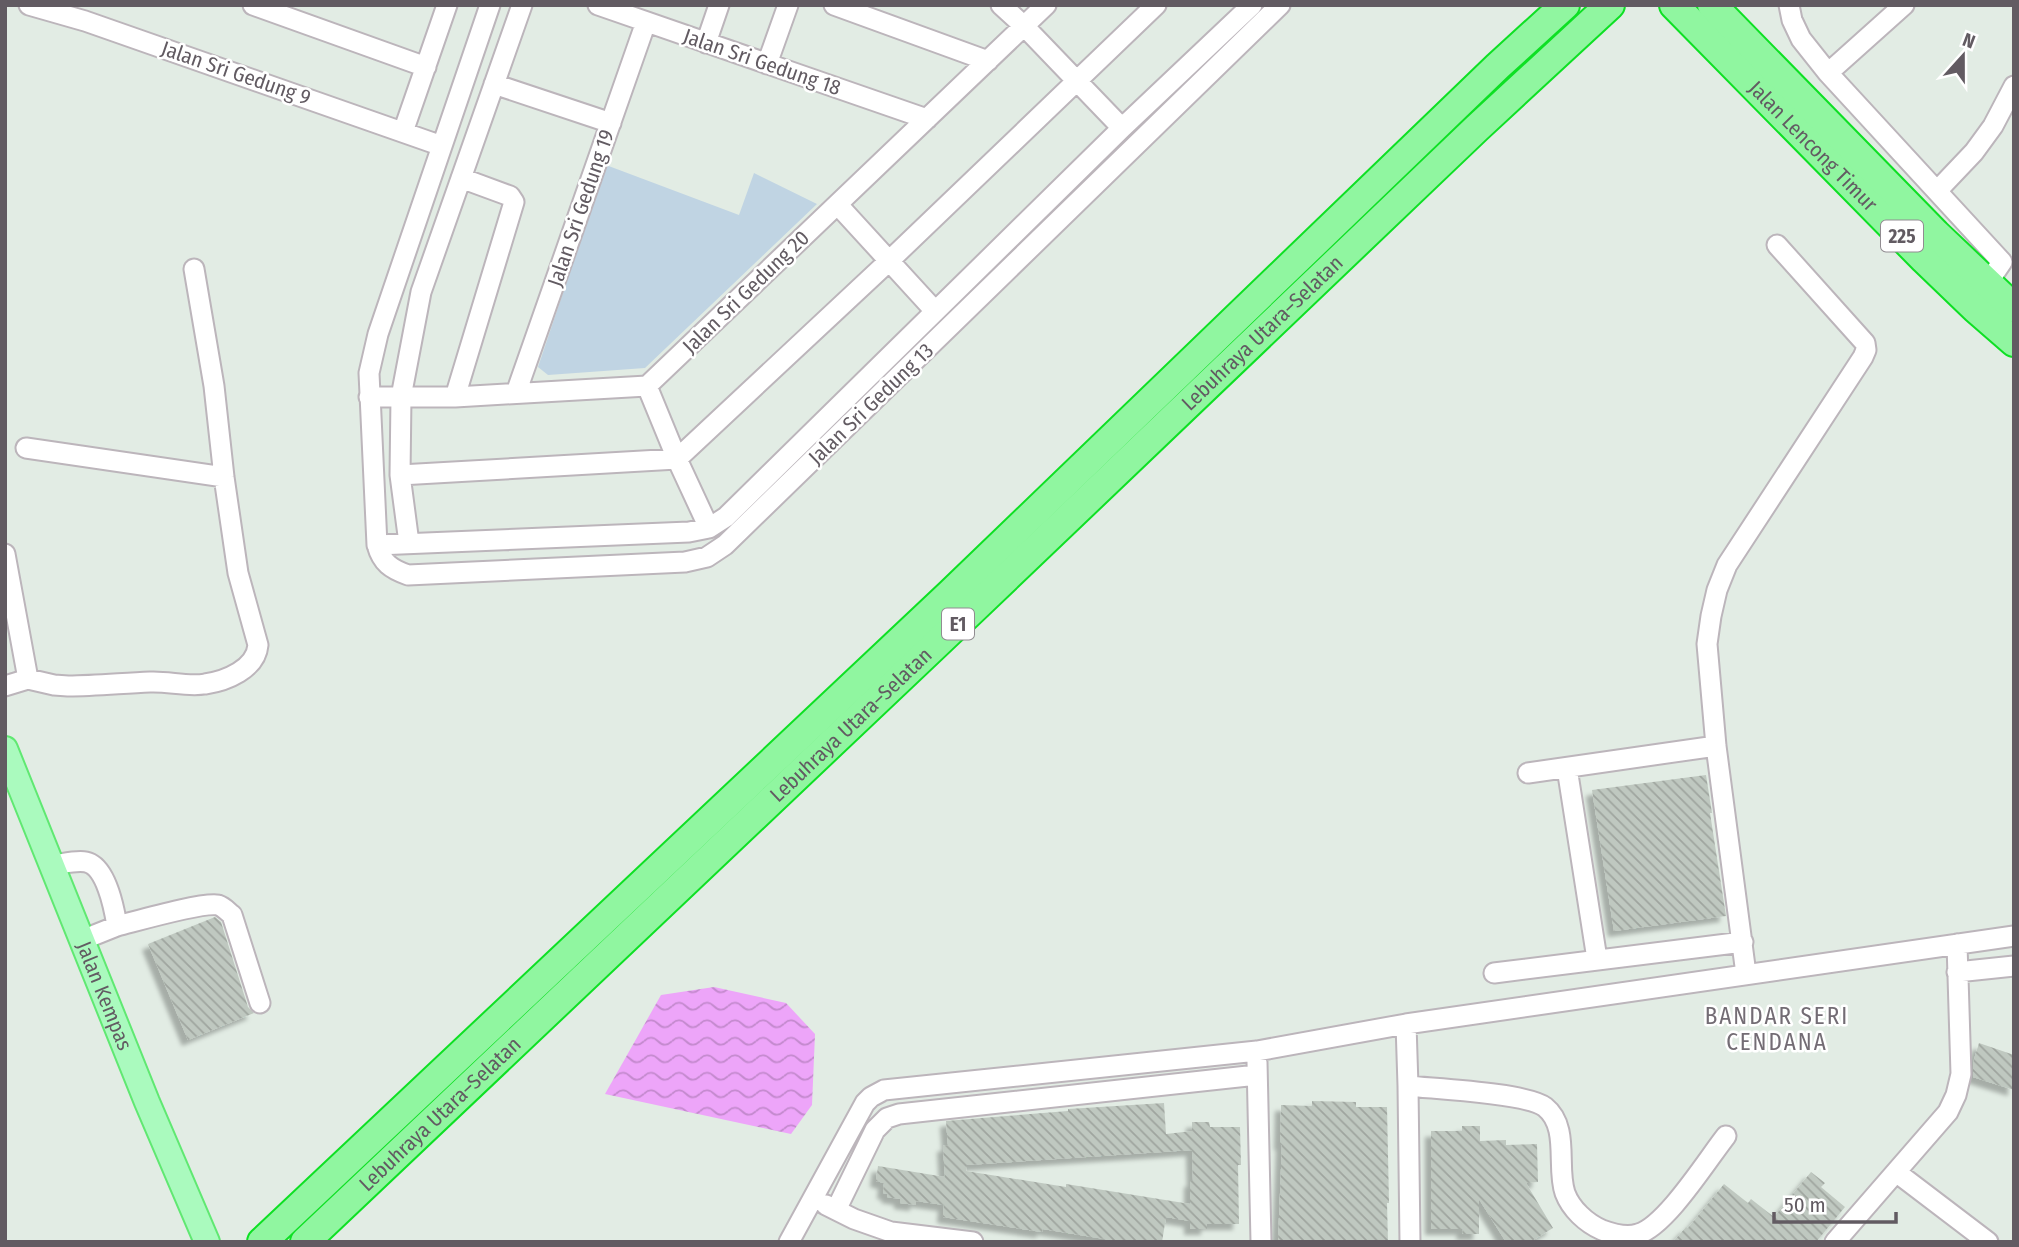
<svg xmlns="http://www.w3.org/2000/svg" width="2019" height="1247" viewBox="0 0 2019 1247" font-family="'Fira Sans Condensed',sans-serif">
<style>
.green{fill:#c0d4e3}
.water{fill:url(#water-waves)}
.building{fill:url(#building-back-hatch);fill-rule:evenodd;filter:url(#shadow)}
.lines{fill:none;stroke-linecap:round;stroke-linejoin:round}
.minor-casing{stroke:#bcb5bb;stroke-width:23}
.major-casing{stroke:#60e872;stroke-width:28}
.highway-casing{stroke:#0ee024;stroke-width:32}
.minor{stroke:#fff;stroke-width:19}
.major{stroke:#aafabe;stroke-width:24}
.highway{stroke:#90f6a0;stroke-width:28}
.labels{text-anchor:middle;stroke-width:5;stroke-linejoin:round;paint-order:stroke}
.shield{fill:#fff;stroke:#918c91;stroke-width:2}
.shield-label{font-size:19px;font-weight:bold;fill:#625b62}
.street-label{font-size:21px;fill:#625b62;stroke:#fff}
.neighbourhood-label{font-size:23px;letter-spacing:2px;fill:#736c74;stroke:#fff}
</style>
<defs>
<pattern id="water-waves" width="16" height="10" patternUnits="userSpaceOnUse" patternTransform="scale(1.75)"><rect width="16" height="10" fill="#eda5f9"/><path d="M0 5q4-4 8 0t8 0" fill="none" stroke="#c389cd"/></pattern>
<pattern id="building-back-hatch" width="6" height="6" patternUnits="userSpaceOnUse" patternTransform="scale(1.75)"><rect width="6" height="6" fill="#bfc8c0"/><path d="M-1 5l2 2M0 0l6 6M5-1l2 2" fill="none" stroke="#9fa59f"/></pattern>
<filter id="shadow"><feDropShadow dx="-6" dy="6" stdDeviation="2" flood-color="#0004"/></filter>
</defs>
<rect width="100%" height="100%" fill="#e2ece4"/>
<!-- green -->
<path class="green" d="M606 165 739 215 754 173 817 204 645 368 548 375 538 367Z"/>
<!-- water -->
<path class="water" d="M714 987 786 1003 815 1034 812 1105 791 1134 605 1094 661 995Z"/>
<!-- building -->
<path class="building" d="M1706 775 1712 813H1710L1726 916 1614 931 1592 790Z
M215 917 221 922 248 1007 254 1013 188 1040 148 944Z
M1979 1043 2014 1055V1090L1973 1077V1063Z
M1312 1101 1356 1102V1107H1387L1389 1203H1387L1388 1242H1278L1282 1144H1280L1281 1105 1312 1106Z
M1164 1103 1166 1134 1192 1131V1122H1209L1210 1127H1240L1241 1165H1238L1239 1224H1207V1229H1190V1221L1166 1217 1162 1242H1123L1043 1229 1042 1232 943 1217 944 1205 916 1201V1205L900 1203V1199L887 1197 888 1194 883 1193 884 1183 876 1181 878 1166 945 1177 943 1146 948 1145 946 1121 1068 1111V1109ZM1192 1150 1193 1181H1190V1204L1066 1184V1187L966 1171 967 1165Z
M1462 1126H1480V1141L1506 1140V1145L1537 1144 1538 1182 1526 1183 1553 1228 1530 1242H1506L1479 1199V1234H1462L1463 1229H1431V1131H1462Z
M1811 1172 1825 1183 1821 1187 1845 1207 1816 1242H1673L1686 1227 1688 1228 1724 1184 1748 1203 1751 1199 1774 1217Z"/>
<g class="lines">
<!-- minor casing -->
<g class="minor-casing">
<path id="minor" d="M29 5 85 21 442 146
M253 5 426 67
M490 5 378 334 369 373 377 545C382 563 391 569 408 575L685 562 707 557 725 545 1280 5
M598 5 927 119
M834 5 988 61
M1001 5 1024 26 1122 128
M1789 5 1792 20 1801 39 1828 73 2002 262 1987 284
M706 43 719 5
M767 64 788 5
M1828 73 1904 5
M494 84 611 123
M403 132 447 5
M1937 191 1974 152 1993 126 2014 86
M838 205 935 311
M647 386 677 459 709 528
M516 393 646 22
M369 397H455L647 386 1046 5
M455 397 514 202 510 196 461 178
M26 448 224 477
M400 475 677 459 889 261 1156 5
M409 543 400 475 401 397 421 292 522 5
M377 545 689 532 709 528 726 517 1122 128 1252 5
M5 554 28 679
M5 686 28 679 54 685 68 686C96 686 123 683 150 682 168 681 187 687 205 684 226 681 256 669 258 645L238 573 224 477 214 386 194 269
M1567 768 1597 959
M1528 773 1716 746
M52 865C62 864 76 860 86 862 106 866 114 907 117 926L82 940
M117 926C137 921 202 902 218 905 224 907 227 911 232 915L260 1003
M1957 972 2014 966
M1494 973 1743 942
M1746 974 1716 746 1707 644 1711 616 1717 590 1727 565 1863 357 1866 350 1865 343 1777 245
M1406 1024 1408 1086 1410 1242
M1257 1062 1261 1242
M1408 1086C1435 1089 1527 1093 1545 1107 1570 1127 1556 1167 1565 1193 1571 1209 1586 1223 1602 1230 1613 1234 1626 1238 1638 1234 1666 1226 1707 1160 1726 1136
M1896 1172 1988 1242
M826 1205 854 1219 891 1232 973 1242
M836 1210 875 1130 887 1118 899 1114 1257 1075
M789 1242 865 1103 871 1097 884 1090 1257 1051 1406 1024 2014 936
M1835 1242 1948 1112 1956 1095 1961 1074 1957 944"/>
</g>
<!-- major casing -->
<g class="major-casing">
<g id="major">
<path id="s1" d="M5 749 147 1102 207 1242"/>
</g>
</g>
<!-- highway casing -->
<g class="highway-casing">
<g id="highway">
<path id="s2" d="M1674 5 1924 259 1976 309 2014 342"/>
<path d="M1712 5 1936 234 2014 308"/>
<path d="M262 1242 950 594 1498 66 1565 5"/>
<path id="s3" d="M305 1242 967 615 1477 128 1610 5"/>
</g>
</g>
<!-- minor -->
<use href="#minor" class="minor"/>
<!-- major -->
<use href="#major" class="major"/>
<!-- highway -->
<use href="#highway" class="highway"/>
</g>
<g class="labels">
<!-- shield labels -->
<g class="shield">
<rect x="1881" y="220.5" width="42" height="31" rx="5"/>
<rect x="942" y="608.5" width="32" height="31" rx="5"/>
</g>
<g class="shield-label">
<text x="1902" y="243">225</text>
<text x="958" y="631">E1</text>
</g>
<!-- street labels -->
<g class="street-label">
<text transform="translate(762 62) rotate(19)" y="7">Jalan Sri Gedung 18</text>
<text transform="translate(236 73) rotate(19)" y="7">Jalan Sri Gedung 9</text>
<text dy="7" stroke="none"><textPath href="#s2" startOffset="198">Jalan Lencong Timur</textPath></text>
<text transform="translate(581 208) rotate(-71)" y="7">Jalan Sri Gedung 19</text>
<text transform="translate(746 292) rotate(-44)" y="7">Jalan Sri Gedung 20</text>
<text dy="7" stroke="none"><textPath href="#s3" startOffset="1320">Lebuhraya Utara–Selatan</textPath></text>
<text transform="translate(871 404) rotate(-44)" y="7">Jalan Sri Gedung 13</text>
<text dy="7" stroke="none"><textPath href="#s3" startOffset="752">Lebuhraya Utara–Selatan</textPath></text>
<text dy="7" stroke="none"><textPath href="#s1" startOffset="266">Jalan Kempas</textPath></text>
<text dy="7" stroke="none"><textPath href="#s3" startOffset="186">Lebuhraya Utara–Selatan</textPath></text>
</g>
<!-- neighbourhood labels -->
<g class="neighbourhood-label">
<text x="1777" y="1024">BANDAR SERI<tspan x="1777" dy="26">CENDANA</tspan></text>
</g>
</g>
<!-- border -->
<rect width="2019" height="1247" fill="none" stroke="#625b62" stroke-width="14"/>
<!-- north arrow -->
<g transform="translate(1963 56) rotate(21)" stroke="#ffffff" stroke-width="5" paint-order="stroke">
<path d="M0-5L12 26L0 18L-12 26Z" fill="#625b62"/>
<text y="-10" font-size="19" font-weight="bold" text-anchor="middle" fill="#625b62">N</text>
</g>
<!-- scale -->
<path d="M1774 1212v10h122v-10" fill="none" stroke="#625b62" stroke-width="3.5"/>
<text x="1784" y="1212" font-size="21" fill="#625b62" stroke="#ffffff" stroke-width="5" paint-order="stroke">50 m</text>
</svg>
